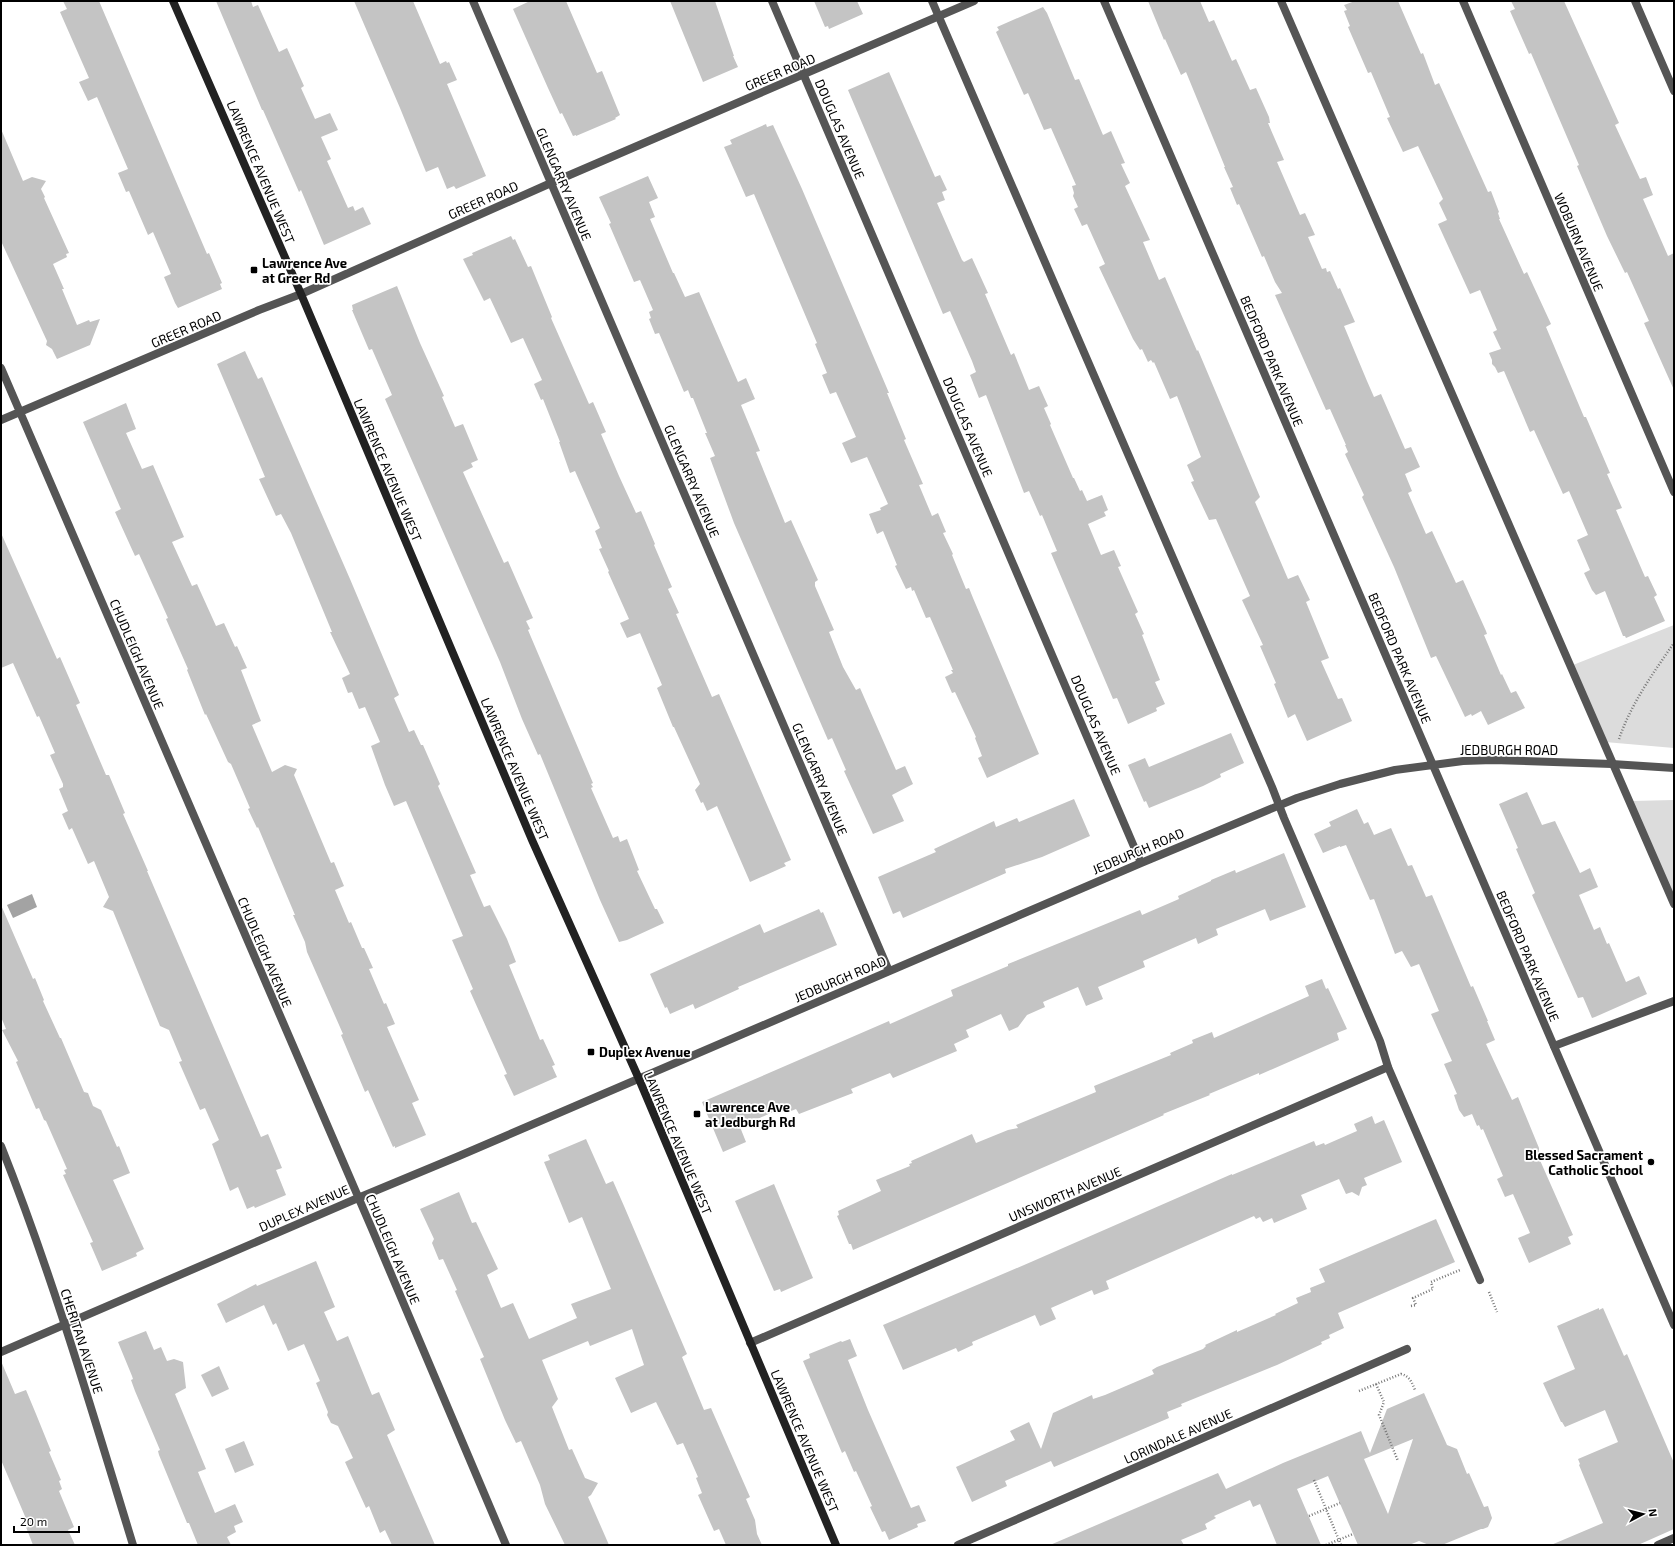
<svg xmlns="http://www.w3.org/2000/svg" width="1675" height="1546" viewBox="0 0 1675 1546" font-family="'Exo 2',sans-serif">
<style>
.green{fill:#dcdcdc}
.water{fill:#a3a3a3}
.building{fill:#c4c4c4;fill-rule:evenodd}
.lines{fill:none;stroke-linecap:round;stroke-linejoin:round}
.path{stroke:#777;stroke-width:2.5;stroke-dasharray:1 2;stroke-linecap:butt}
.service{stroke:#555;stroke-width:8}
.minor{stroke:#555;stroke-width:8}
.secondary{stroke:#222;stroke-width:8}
.poi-dot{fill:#000;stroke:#fff;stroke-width:1.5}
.labels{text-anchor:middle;stroke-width:3.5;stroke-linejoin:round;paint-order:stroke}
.street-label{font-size:13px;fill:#000;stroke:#fff}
.poi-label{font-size:13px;font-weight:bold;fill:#000;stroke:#fff;text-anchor:start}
</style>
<rect width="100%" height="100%" fill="#fff"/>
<!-- green -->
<path class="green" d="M1674 625V748L1605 742 1573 665Z
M1674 800V904L1632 801Z"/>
<!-- water -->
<path class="water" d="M32 894 37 907 13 918 7 905Z"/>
<!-- building -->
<path class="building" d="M63 1H99L207 254 209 253 222 283 220 284 222 289 178 308 175 303 164 277 171 274 153 232 148 235 129 191 126 192 118 173 128 169 97 97 88 101 79 82 89 78 60 12 67 9Z
M216 1H251L253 7 258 5 279 52 287 48 304 86 301 88 315 119 330 113 338 130 321 137 331 159 327 161 348 208 353 206 355 211 363 207 371 224 324 245 301 190 299 192 263 110H262Z
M354 1H413L440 64 446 61 447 63 449 62 457 80 447 84 486 176 456 189 454 186 447 189 438 167 426 172 400 108Z
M530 1H566L597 73 602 71 620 115 615 118 616 119 576 136V135L573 136 562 113 560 114 548 88 513 9Z
M670 1H715L734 56H733L738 67 703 82Z
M814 1H857L863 14 829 29 828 26 825 27Z
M1148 1H1200L1209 22 1214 20 1232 61 1236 59 1250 90 1256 88 1269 117 1270 123H1268L1284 160 1277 162 1300 215 1305 213 1315 235 1308 237 1322 269 1326 268 1327 272 1330 271 1338 289 1340 288 1355 322 1344 326 1367 381 1374 397 1381 394 1405 449 1411 447 1420 467 1405 474 1412 491 1408 493 1426 534 1432 531 1456 583 1463 580 1486 631 1487 634 1484 635 1501 675 1502 674 1511 693 1516 691 1525 708 1488 725 1481 711 1472 716 1471 714 1465 717 1436 656 1431 658 1394 567 1362 497 1364 495 1345 454 1348 452 1345 445H1346L1330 409 1326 410 1275 295 1282 293 1275 282 1264 256 1262 257 1239 204 1237 205 1230 188 1233 187 1224 167H1225L1186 72 1181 75 1165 39 1164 40Z
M1355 1H1398L1421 54 1423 53 1435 85 1439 83 1488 192 1491 191 1499 212 1498 213 1500 219H1499L1524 274 1527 272 1551 324 1546 327 1584 417H1586L1610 473 1607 474 1622 508 1616 510 1645 577 1648 576 1657 595 1654 597 1665 621 1626 638 1625 636H1623L1605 591 1596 595 1592 590 1584 573 1590 570 1577 540 1588 535 1569 491 1563 494 1534 430 1530 432 1504 371 1498 373 1495 367 1492 364V360L1489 353 1501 349 1493 332 1497 330 1480 290 1470 294 1438 224 1447 220 1439 203 1443 199 1418 146 1403 152 1387 118 1390 117 1371 72 1368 73 1348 27 1350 26 1344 11 1347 10 1344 5Z
M1511 1H1564L1619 123 1615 125 1640 179 1646 177 1653 195 1643 199 1668 256 1674 253V390L1644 323 1649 321 1627 272 1625 273 1607 236 1577 166 1579 165 1531 53 1529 54 1510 11 1515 9Z
M1043 7 1047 13 1075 80 1079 79 1103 135 1111 131 1125 163 1121 164 1130 183 1125 186 1150 240 1143 242 1159 280 1165 277 1197 351 1198 350 1260 497 1255 502 1288 579 1298 575 1310 600 1306 602 1329 658 1321 661 1338 699 1342 698 1352 721 1307 741 1295 714 1288 718 1274 684 1276 683 1260 646 1263 645 1242 600 1250 596 1216 519 1209 520 1191 482 1194 481 1187 465 1201 457 1177 396 1170 399 1154 362 1153 363 1151 360 1148 362 1142 349 1140 350 1133 339 1099 267 1105 264 1087 224 1082 226 1074 209 1078 207 1073 196 1074 193 1072 186 1076 185 1051 128 1044 130 1028 93 1024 95 996 32 999 30 997 27Z
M889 72 935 177 940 175 947 190 942 192 945 200 937 203 962 260 964 262 972 258 988 293 985 294 1011 355 1014 353 1029 390 1039 386 1048 406 1044 408 1051 424 1050 425 1073 478H1074L1080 491 1082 490 1087 501 1102 495 1108 510 1104 512 1106 516 1088 524 1101 555 1114 550 1121 566 1118 567 1138 612 1135 614 1144 634 1142 635 1160 680 1155 682 1165 704 1156 708 1157 711 1128 724 1117 698 1113 699 1051 553 1057 551 1042 515 1040 516 1029 491 1024 493 986 395 979 398 970 375 976 372 972 361 950 311 943 314 848 90Z
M766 124 767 127 773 125 802 189 889 393H887L906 439 904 440 923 484 919 485 932 516 938 513 946 532 943 533 953 554 952 555 966 589 969 588 973 598 1039 754 987 778 978 758 982 756 975 738 976 737 955 692 952 693 945 677 953 673 951 670H953L930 617 926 618 914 590 912 591 911 587 906 589 895 566 897 565 883 531 877 534 869 514 881 510 880 508 888 504 867 457 851 463 842 443 856 437 836 392 830 394 822 375 827 373 815 344 817 343 754 194 746 197 724 147 732 144 730 140Z
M1 129 23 181 32 177 46 181 41 189 45 197 44 198 69 253 66 254 67 257 53 264 64 289H62L77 325 89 320 90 322 100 319 90 345 57 359 52 349 46 345 47 341 1 241Z
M648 176 658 198 649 202 655 217 650 219 673 273H674L685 297 699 292 738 382 746 378 755 399 741 405 760 451 756 452 785 523 791 520 818 580 815 582V586L834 630 829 632 843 667 856 690 860 688 896 770 905 766 913 784 892 795 904 821 873 834 844 771 846 770 832 738 828 740 734 523 710 458 715 456 705 433H707L693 398H691L688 390 684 392 659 333 655 334 649 319 651 318 649 312 653 310 640 280 634 282 609 224 611 223 599 197Z
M511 236 513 240 515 239 528 267 531 266 552 317 551 318 589 404 593 402 606 432 601 434 619 476 636 513 641 511 655 544 654 545 672 587 668 589 679 613 676 614 712 697 719 694 791 860 784 863 786 866 750 882 717 806 707 811 703 802 701 803 695 790 700 784 674 727H673L657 688 662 685 640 633 627 638 620 623 629 619 608 572 609 571 599 549 602 548 595 531 600 528 575 471 570 473 559 442H560L543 399 541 400 534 384 542 380 523 338 511 343 490 298 484 301 463 259 473 255 472 253Z
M397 286 420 343 444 396 442 397 455 427 463 424 478 460 471 463 473 467 463 472 504 563 508 561 533 618 526 621 530 629 528 630 593 783 591 784 593 787 591 788 613 838 618 836 620 842 627 839 639 870 637 871 655 909H657L664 923 627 940 619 942 600 900 547 771 540 754 538 755 522 719 500 662 385 399 392 395 372 349 369 350 352 310H353L352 305Z
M245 351 258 379 262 377 350 579 399 695 394 698 409 732 414 730 421 745H423L440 784 438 786 476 873 470 875 484 907 490 905 507 939 516 962 509 965 540 1040 543 1039 555 1065 552 1066 557 1077 514 1096 504 1075 507 1074 470 991 473 989 452 940 463 936 406 801 394 806 385 785 371 746 380 742 365 707 359 709 352 692 348 693 342 678 350 674 330 632H332L291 533 281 514 276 516 259 479 265 477 217 364Z
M126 403 136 429 126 433 142 469 153 465 184 537 172 542 192 586 197 584 216 626 224 623 235 647 237 646 247 668 241 670 261 721 252 725 272 772 285 765 297 769 294 775 331 863 334 862 344 886 335 890 349 923 351 922 362 948H364L373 968 369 969 384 1004 386 1003 395 1024 387 1027 419 1100 412 1103 426 1135 395 1148V1146L393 1147 368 1090 365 1092 341 1035 343 1034 307 952 305 942 293 915H295L276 870 258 827 257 828 248 809 250 808 231 764 228 762 206 714 205 715 187 670 188 669 166 619 168 618 139 554 135 556 115 512 121 509 120 507 83 422Z
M1 533 57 659 60 657 80 703 76 705 106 775H109L125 813 123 814 148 871H147L261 1137 268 1134 282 1168 276 1170 286 1195 255 1208 254 1206 247 1209 238 1187 230 1191 212 1144 219 1140 205 1108 200 1110 179 1062 182 1061 169 1030 160 1026 113 911 103 907 109 897 94 861 88 864 72 828 69 830 62 814 68 811 59 789 63 787V784L50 755 55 753 39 716 37 717 13 663 1 668Z
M1231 733 1244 763 1220 774 1221 777 1203 786 1149 808 1146 801 1144 802 1128 765 1145 758 1149 767Z
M1527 792 1542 825 1555 821 1580 873 1590 868 1598 887 1579 895 1594 930 1600 927 1607 944 1609 943 1626 982 1639 976 1647 994 1595 1017 1592 1018 1583 997 1578 998 1532 895 1535 893 1516 849 1518 848 1499 804Z
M1074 799 1090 836 1042 857 1005 869 1006 873 903 918 900 911 893 914 878 877 936 852 934 849 994 821 996 827 1017 818 1019 822Z
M1357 809 1364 824 1368 822 1374 835 1391 828 1408 866 1412 865 1426 897 1432 895 1471 987 1473 986 1488 1021H1487L1495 1040 1486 1044 1512 1100 1518 1097 1539 1148V1158L1573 1235 1568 1237 1571 1244 1529 1263 1518 1238 1530 1233 1513 1194 1505 1197 1497 1179 1503 1176 1483 1129 1481 1130 1479 1125 1477 1126 1472 1114 1464 1117 1459 1110 1454 1095 1457 1094 1444 1064 1452 1061 1431 1014 1439 1011 1419 964 1411 967 1402 951 1395 954 1374 899 1370 900 1346 845 1340 847V846L1323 853 1314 834 1331 826 1329 822Z
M1284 853 1306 907 1270 921 1265 909 1216 929 1218 935 1198 944 1196 938 1143 961 1145 967 1098 987 1103 999 1086 1006 1078 987 1043 1002 1045 1007 1027 1015 1018 1027 1009 1031 1001 1014 966 1030 969 1037 954 1044 957 1051 893 1078 890 1073 851 1089 853 1093 799 1114 796 1109 791 1111 788 1105 740 1127 746 1142 723 1152 702 1102 889 1021 890 1024 953 996 951 990 1008 966V964L1140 910 1142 915 1179 899 1178 896 1211 881V880L1235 870 1236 873Z
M1 905 33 979 35 978 44 1000 43 1001 60 1038H61L84 1092 88 1093 93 1106 101 1110 117 1147 119 1146 130 1173 113 1180 144 1249 136 1253 137 1256 102 1271 90 1243 93 1242 63 1175 66 1174 64 1170 67 1169 46 1121 44 1120 39 1108 36 1109 16 1062 18 1061 2 1030 6 1029 1 1017Z
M819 909 821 913 823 912 837 945 738 987 739 989 695 1009 693 1004 670 1014 667 1007 665 1008 650 974 760 924 764 933Z
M1322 979 1326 989 1328 988 1347 1029 1337 1033 1339 1040 1259 1075V1073L1209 1094 1210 1095 1163 1114 1164 1115 853 1250 851 1244H849L837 1216 839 1215 838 1211 881 1191 876 1180 910 1166 909 1164 912 1163 911 1161 972 1134 976 1143 1008 1130 1018 1128 1016 1125 1096 1092 1094 1086 1171 1055 1170 1053 1193 1043 1192 1040 1212 1032 1214 1038 1309 996 1305 986Z
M1372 1116 1375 1124 1384 1120 1402 1162 1364 1178 1367 1185 1362 1187 1359 1196 1352 1192 1346 1194 1339 1179 1301 1195 1307 1209 1274 1223 1272 1218 1263 1222 1260 1217 1256 1219 1254 1216 1106 1281 1109 1289 1094 1295 1092 1290 1051 1308 1056 1319 1040 1326 1035 1315 972 1342 973 1345 958 1352 956 1348 903 1370 883 1325 1031 1262 1232 1174V1175L1314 1141 1316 1146 1324 1143 1325 1145 1357 1131 1354 1124Z
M586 1139 606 1184 613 1181 624 1206 687 1354 682 1357 704 1410 711 1408 750 1497 746 1499 755 1520 757 1534 762 1545H726L719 1529 714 1531 698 1495 702 1493 696 1478 698 1477 683 1443 677 1445 656 1402 631 1413 615 1378 644 1365 632 1329 590 1346 588 1341 542 1360 558 1399 552 1407 569 1450 572 1449 585 1478 598 1483 591 1495 588 1497 609 1545H565L545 1504 540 1485 521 1441 516 1443 505 1420 480 1359 484 1357 455 1291 457 1290 443 1259 439 1260 432 1243 434 1239 420 1209 459 1192 472 1223 476 1222 498 1269 487 1275 501 1308 513 1303 529 1339 577 1318 571 1304 611 1289 582 1217 569 1223 544 1162 550 1160 548 1155Z
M774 1184 813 1278 781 1292 780 1289 774 1291 735 1201Z
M1436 1219 1455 1262 1338 1313 1344 1328 1329 1335 1330 1338 1321 1342 1322 1344 1277 1365 1181 1404 1182 1406 1167 1412 1169 1418 1054 1467 1051 1461 1005 1481 1007 1486 972 1502 956 1467 1015 1440 1010 1431 1029 1422 1041 1449 1053 1413 1092 1395 1093 1399 1105 1395 1154 1374 1152 1370 1157 1367 1203 1349 1206 1346 1205 1345 1237 1330V1332L1276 1315 1275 1314 1298 1303 1296 1298 1311 1292 1310 1288 1325 1282 1319 1269Z
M316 1261 335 1307 324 1312 337 1341 348 1336 372 1395 379 1392 395 1430 387 1435 435 1545H392L385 1530 380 1533 369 1506 366 1508 345 1462 353 1458 338 1426 331 1423 327 1415 328 1412 316 1383 320 1381 304 1344 288 1351 276 1323 273 1325 264 1305 226 1323 217 1304 256 1284 257 1286Z
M1599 1308V1310L1603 1308 1624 1356 1627 1354 1674 1463V1529L1638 1545H1551L1603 1523 1579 1465 1580 1464 1578 1459 1618 1442 1605 1410 1565 1427 1562 1422H1561L1543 1383 1575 1369 1557 1326Z
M146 1331 154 1350 161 1347 167 1361 174 1359 183 1362 186 1388 175 1394 206 1469 198 1472 215 1513 235 1504 243 1522 234 1526 236 1532 227 1537 231 1545H198L189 1523H187L159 1455 158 1451 160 1450 135 1391 131 1380 133 1379 132 1376 118 1342Z
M850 1339 857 1356 848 1360 868 1410 911 1508 919 1505 926 1521 917 1524 918 1527 889 1540 885 1531 882 1532 870 1507 872 1506 856 1471 854 1472 845 1451 842 1453 803 1361 810 1358 809 1354 841 1341 842 1342Z
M1 1361 15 1394 26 1390 36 1414 51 1451 49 1452 61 1480 59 1481 62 1489 59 1491 74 1527 68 1530 75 1545H33L24 1522 27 1521 1 1460Z
M219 1366 229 1389 212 1397 201 1375Z
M1424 1393 1447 1445 1457 1449 1467 1474 1469 1473 1484 1507 1488 1506 1492 1518 1488 1527 1483 1529H1481L1442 1545H1429L1419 1541 1409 1545H1358L1328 1476 1297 1489 1321 1545H1277L1260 1504 1253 1507 1250 1500 1214 1516 1216 1518 1205 1524 1207 1529 1181 1540 1184 1545H1050L1218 1473 1226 1489 1283 1463 1361 1431 1370 1453 1387 1409ZM1413 1439 1388 1514 1364 1459Z
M244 1441 254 1465 235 1473 225 1449Z"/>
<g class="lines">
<!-- path -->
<path class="path" d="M1619 739C1631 704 1653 673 1674 643
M1489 1292 1497 1312
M1411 1306 1416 1305 1413 1298 1433 1289 1431 1282 1460 1270
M1376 1384 1384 1402 1379 1415 1398 1461
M1359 1391 1401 1374C1410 1376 1412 1383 1415 1390
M1314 1480 1341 1545
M1309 1516 1340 1503
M1326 1545 1353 1534"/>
<!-- service -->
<path class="service" d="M932 1 1272 787 1284 818 1380 1041 1388 1067 1480 1280
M1281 1 1674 904
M1635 1 1674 91
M1554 1046 1674 1001
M1658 1545 1674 1538"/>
<!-- minor -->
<path class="minor" d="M473 1 889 971
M772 1 1141 863
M1104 1 1674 1325
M1463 1 1674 492
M1 368 372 1229 506 1545
M1 420 259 310 301 294 551 183 974 1
M1 1146C53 1277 92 1411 133 1545
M750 1343 1388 1067
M1 1352 358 1198 459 1156 1141 863 1297 798 1340 784 1395 770 1463 761 1493 760 1612 764 1674 768
M958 1545 1407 1349"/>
<!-- secondary -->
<path class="secondary" d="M173 1 301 294 532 840 639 1079 836 1545"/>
</g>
<!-- markers -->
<g class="poi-dot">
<rect x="250" y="266" width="8" height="8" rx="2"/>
<rect x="587" y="1048" width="8" height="8" rx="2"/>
<rect x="693" y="1110" width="8" height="8" rx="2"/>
<circle cx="1651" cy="1162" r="4"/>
</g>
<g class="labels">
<!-- street labels -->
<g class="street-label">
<text transform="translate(780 72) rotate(-23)" y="5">GREER ROAD</text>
<text transform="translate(840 129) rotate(67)" y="5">DOUGLAS AVENUE</text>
<text transform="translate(261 172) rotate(67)" y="5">LAWRENCE AVENUE WEST</text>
<text transform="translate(564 184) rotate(67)" y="5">GLENGARRY AVENUE</text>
<text transform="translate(483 200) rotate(-24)" y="5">GREER ROAD</text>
<text transform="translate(1579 242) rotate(67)" y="5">WOBURN AVENUE</text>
<text transform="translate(186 329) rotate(-23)" y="5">GREER ROAD</text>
<text transform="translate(1272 361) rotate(67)" y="5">BEDFORD PARK AVENUE</text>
<text transform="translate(968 427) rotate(67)" y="5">DOUGLAS AVENUE</text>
<text transform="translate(388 470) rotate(67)" y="5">LAWRENCE AVENUE WEST</text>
<text transform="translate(692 481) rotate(67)" y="5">GLENGARRY AVENUE</text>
<text transform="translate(137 654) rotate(67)" y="5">CHUDLEIGH AVENUE</text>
<text transform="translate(1400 658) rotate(67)" y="5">BEDFORD PARK AVENUE</text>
<text transform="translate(1096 725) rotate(67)" y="5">DOUGLAS AVENUE</text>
<text x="1509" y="755">JEDBURGH ROAD</text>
<text transform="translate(515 769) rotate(67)" y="5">LAWRENCE AVENUE WEST</text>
<text transform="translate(820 779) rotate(67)" y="5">GLENGARRY AVENUE</text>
<text transform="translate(1138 851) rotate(-23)" y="5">JEDBURGH ROAD</text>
<text transform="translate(265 952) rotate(67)" y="5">CHUDLEIGH AVENUE</text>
<text transform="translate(1528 956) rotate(67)" y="5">BEDFORD PARK AVENUE</text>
<text transform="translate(840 979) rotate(-23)" y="5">JEDBURGH ROAD</text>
<text transform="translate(678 1143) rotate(67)" y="5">LAWRENCE AVENUE WEST</text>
<text transform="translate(1065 1194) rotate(-23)" y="5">UNSWORTH AVENUE</text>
<text transform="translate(304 1208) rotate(-24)" y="5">DUPLEX AVENUE</text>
<text transform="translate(393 1249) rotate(67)" y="5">CHUDLEIGH AVENUE</text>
<text transform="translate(82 1341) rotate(72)" y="5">CHERITAN AVENUE</text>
<text transform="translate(1178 1436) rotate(-24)" y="5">LORINDALE AVENUE</text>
<text transform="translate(805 1441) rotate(67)" y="5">LAWRENCE AVENUE WEST</text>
</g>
<!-- poi labels -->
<g class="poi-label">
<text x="262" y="268">Lawrence Ave<tspan x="262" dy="15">at Greer Rd</tspan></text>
<text x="599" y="1057">Duplex Avenue</text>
<text x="705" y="1112">Lawrence Ave<tspan x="705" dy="15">at Jedburgh Rd</tspan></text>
<text x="1643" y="1160" text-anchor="end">Blessed Sacrament<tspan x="1643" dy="15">Catholic School</tspan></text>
</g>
</g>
<!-- border -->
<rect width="1675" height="1546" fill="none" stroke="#000000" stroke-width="4"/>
<!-- north arrow -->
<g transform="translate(1643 1514) rotate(83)" stroke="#ffffff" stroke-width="3" paint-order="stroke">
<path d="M0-3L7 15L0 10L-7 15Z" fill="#000000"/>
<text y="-6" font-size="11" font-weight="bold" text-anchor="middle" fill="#000000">N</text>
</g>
<!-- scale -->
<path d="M14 1526v6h65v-6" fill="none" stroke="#000000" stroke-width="2"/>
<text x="20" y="1526" font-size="12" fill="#000000" stroke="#ffffff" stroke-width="3" paint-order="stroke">20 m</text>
</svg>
